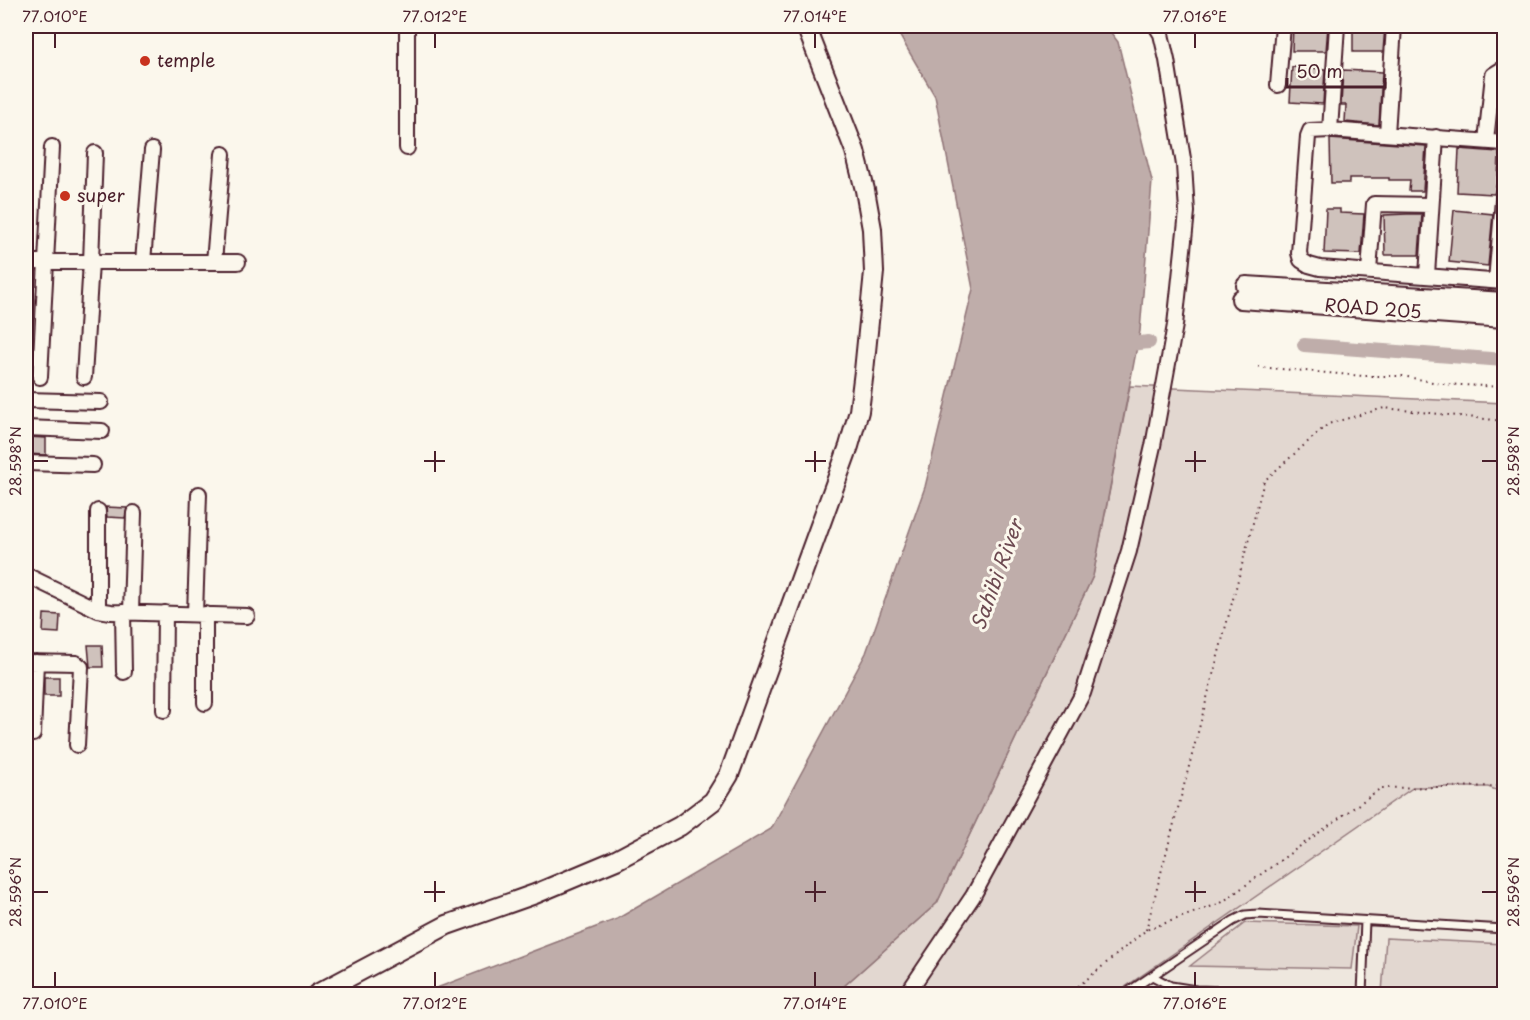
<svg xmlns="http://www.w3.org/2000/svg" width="1530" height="1020" viewBox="0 0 1530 1020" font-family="'Playpen Sans',sans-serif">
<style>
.built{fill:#eee7de}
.green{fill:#e2d7d0;stroke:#967b7e;stroke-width:1.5}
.water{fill:#bfadaa;stroke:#907477;stroke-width:1.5}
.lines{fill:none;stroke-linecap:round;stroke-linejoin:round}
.canal{stroke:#bfadaa;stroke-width:14}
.building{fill:#cfc2bc;stroke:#4a1f2b;stroke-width:1.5}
.lane-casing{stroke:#4a1f2b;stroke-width:11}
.street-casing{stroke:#4a1f2b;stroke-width:18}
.secondary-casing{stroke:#4a1f2b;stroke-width:22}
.path{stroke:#4a1f2b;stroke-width:2;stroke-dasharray:1.5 4.5;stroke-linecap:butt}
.lane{stroke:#fbf7ec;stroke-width:7}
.street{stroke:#fbf7ec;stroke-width:14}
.secondary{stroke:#fbf7ec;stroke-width:18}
.ticks{fill:none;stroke:#4a1f2b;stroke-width:2}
.poi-dot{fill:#c8321e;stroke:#fbf7ec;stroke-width:2}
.labels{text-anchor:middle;stroke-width:6;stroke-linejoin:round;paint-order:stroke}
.poi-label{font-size:18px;fill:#4a1f2b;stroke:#fbf7ec;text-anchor:start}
.street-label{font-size:18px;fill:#4a1f2b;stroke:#fbf7ec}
.water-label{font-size:20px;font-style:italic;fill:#6d4a51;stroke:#fbf7ec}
.neatline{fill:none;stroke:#4a1f2b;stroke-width:2}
.ticks-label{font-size:15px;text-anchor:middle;fill:#4a1f2b}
</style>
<rect width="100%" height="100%" fill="#fbf7ec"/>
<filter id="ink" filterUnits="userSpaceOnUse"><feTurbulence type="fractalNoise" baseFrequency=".0167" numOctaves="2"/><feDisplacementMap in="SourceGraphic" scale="12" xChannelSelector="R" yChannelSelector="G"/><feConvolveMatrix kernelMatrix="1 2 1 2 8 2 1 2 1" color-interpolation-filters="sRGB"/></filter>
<g filter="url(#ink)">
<!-- built -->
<path class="built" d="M1414 787H1488L1504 793V994H1115Z"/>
<!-- green -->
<path class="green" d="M1130 386 1504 403V793L1488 787H1414L1115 994H835L937 903 1093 576Z
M1245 923 1357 926 1352 969 1190 966Z
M1386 938 1504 944V994L1382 993Z"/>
<!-- water -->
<path class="water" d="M894 26H1106L1118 42 1152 181 1140 331 1093 576 937 903 835 994H421L617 919 771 829 866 653 925 487 973 289 935 96Z"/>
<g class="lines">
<!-- canal -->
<path class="canal" d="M1121 345 1149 342
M1304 345 1504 360"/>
</g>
<!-- building -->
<path class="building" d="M1293 26H1328L1326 51H1292Z
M1353 26H1385L1383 52H1353Z
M1292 67 1325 69 1323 104 1290 102Z
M1343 70 1382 72 1379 125 1345 122 1346 105H1341Z
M1330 139 1426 146 1423 191H1409L1410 180H1389V178H1349V183H1331Z
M1459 149 1499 152 1498 181 1494 194 1457 192Z
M1326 209H1340V213L1364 214 1361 254 1324 253Z
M1454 210 1493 214 1488 266 1449 262Z
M1407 214H1422L1419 255H1385L1384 215Z
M28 437 46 438V455L27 454Z
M106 507 127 508 125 518 107 517Z
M44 614 60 615 59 633 43 632Z
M88 645H102L103 667H90Z
M44 677H59V696H44Z"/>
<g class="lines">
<!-- lane casing -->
<g class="lane-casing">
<path id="lane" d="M1152 976 1171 986 1196 990 1334 994
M1125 994 1233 921 1245 915 1258 914 1504 929
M1362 994 1365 921"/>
</g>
<!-- street casing -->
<g class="street-casing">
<path id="street" d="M1337 26 1330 130 1504 143
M1278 85 1283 26
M1330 130 1310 131 1308 136 1299 253 1301 260 1309 265 1320 268 1504 282
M1387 134 1394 26
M1486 141 1493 75 1501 70H1504
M407 148V26
M26 262H238
M143 262 152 150
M214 262 223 154
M1369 271 1374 204 1431 205
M1427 275 1436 137
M1496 281 1504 188
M40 377 52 147
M84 377 91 262 95 153
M26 400 101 402
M26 428 102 431
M26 463 93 465
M26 575 98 610 111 612 247 616
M98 610V511
M123 612 124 672
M131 612 134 513
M195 614 199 494
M205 614V703
M26 662 76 663 81 667 77 745
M164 710 165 613
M33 734 36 662
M907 994 973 896 1083 693 1129 551 1153 446 1175 325 1187 212 1184 165 1167 60 1161 34 1156 26"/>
</g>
<!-- secondary casing -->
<g class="secondary-casing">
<path id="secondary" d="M1246 286 1504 302
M1241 299 1504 318
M317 994 447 925 535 894 616 860 680 826 713 801 729 775 849 446 859 411 864 371 874 272 872 229 865 190 855 151 806 26"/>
</g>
<!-- path -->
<path class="path" d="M1258 367 1363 376H1403L1442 384 1504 387
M1146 930 1264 481 1328 424 1384 408 1504 421
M1069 994 1146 930 1221 903 1381 788 1504 786"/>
<!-- lane -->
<use href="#lane" class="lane"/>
<!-- street -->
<use href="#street" class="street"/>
<!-- secondary -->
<use href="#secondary" class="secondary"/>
</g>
</g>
<!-- ticks -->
<path class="ticks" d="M55 33V48M435 33V48M815 33V48M1195 33V48M435 451V472M815 451V472M1195 451V472M33 461H48M424 461H445M805 461H826M1185 461H1206M1482 461H1497M435 881V902M815 881V902M1195 881V902M33 892H48M424 892H445M805 892H826M1185 892H1206M1482 892H1497M55 972V987M435 972V987M815 972V987M1195 972V987"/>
<!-- markers -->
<g class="poi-dot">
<circle cx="145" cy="61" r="6"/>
<circle cx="65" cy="196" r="6"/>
</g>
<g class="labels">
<!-- poi labels -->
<g class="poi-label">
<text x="157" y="67">temple</text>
<text x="77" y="202">super</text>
</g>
<!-- street labels -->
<g class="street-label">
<text transform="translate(1373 309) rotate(4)" y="6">ROAD 205</text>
</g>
<!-- water labels -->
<g class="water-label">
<text transform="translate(997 575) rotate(-70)" y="7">Sahibi River</text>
</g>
</g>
<!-- margin -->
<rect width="1530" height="1020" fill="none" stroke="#fbf7ec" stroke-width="66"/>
<!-- scale -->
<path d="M1287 78v9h98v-9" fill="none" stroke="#4a1f2b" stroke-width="3"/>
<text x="1296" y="78" font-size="18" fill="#4a1f2b" stroke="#fbf7ec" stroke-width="4.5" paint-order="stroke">50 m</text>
<rect x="33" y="33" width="1464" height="954" class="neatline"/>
<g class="ticks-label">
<text x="55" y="22">77.010°E</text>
<text x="435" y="22">77.012°E</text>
<text x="815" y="22">77.014°E</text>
<text x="1195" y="22">77.016°E</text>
<text transform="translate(16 461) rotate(-90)" y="5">28.598°N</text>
<text transform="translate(1514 461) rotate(-90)" y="5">28.598°N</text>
<text transform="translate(16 892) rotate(-90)" y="5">28.596°N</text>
<text transform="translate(1514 892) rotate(-90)" y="5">28.596°N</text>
<text x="55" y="1009">77.010°E</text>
<text x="435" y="1009">77.012°E</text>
<text x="815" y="1009">77.014°E</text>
<text x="1195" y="1009">77.016°E</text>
</g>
</svg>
